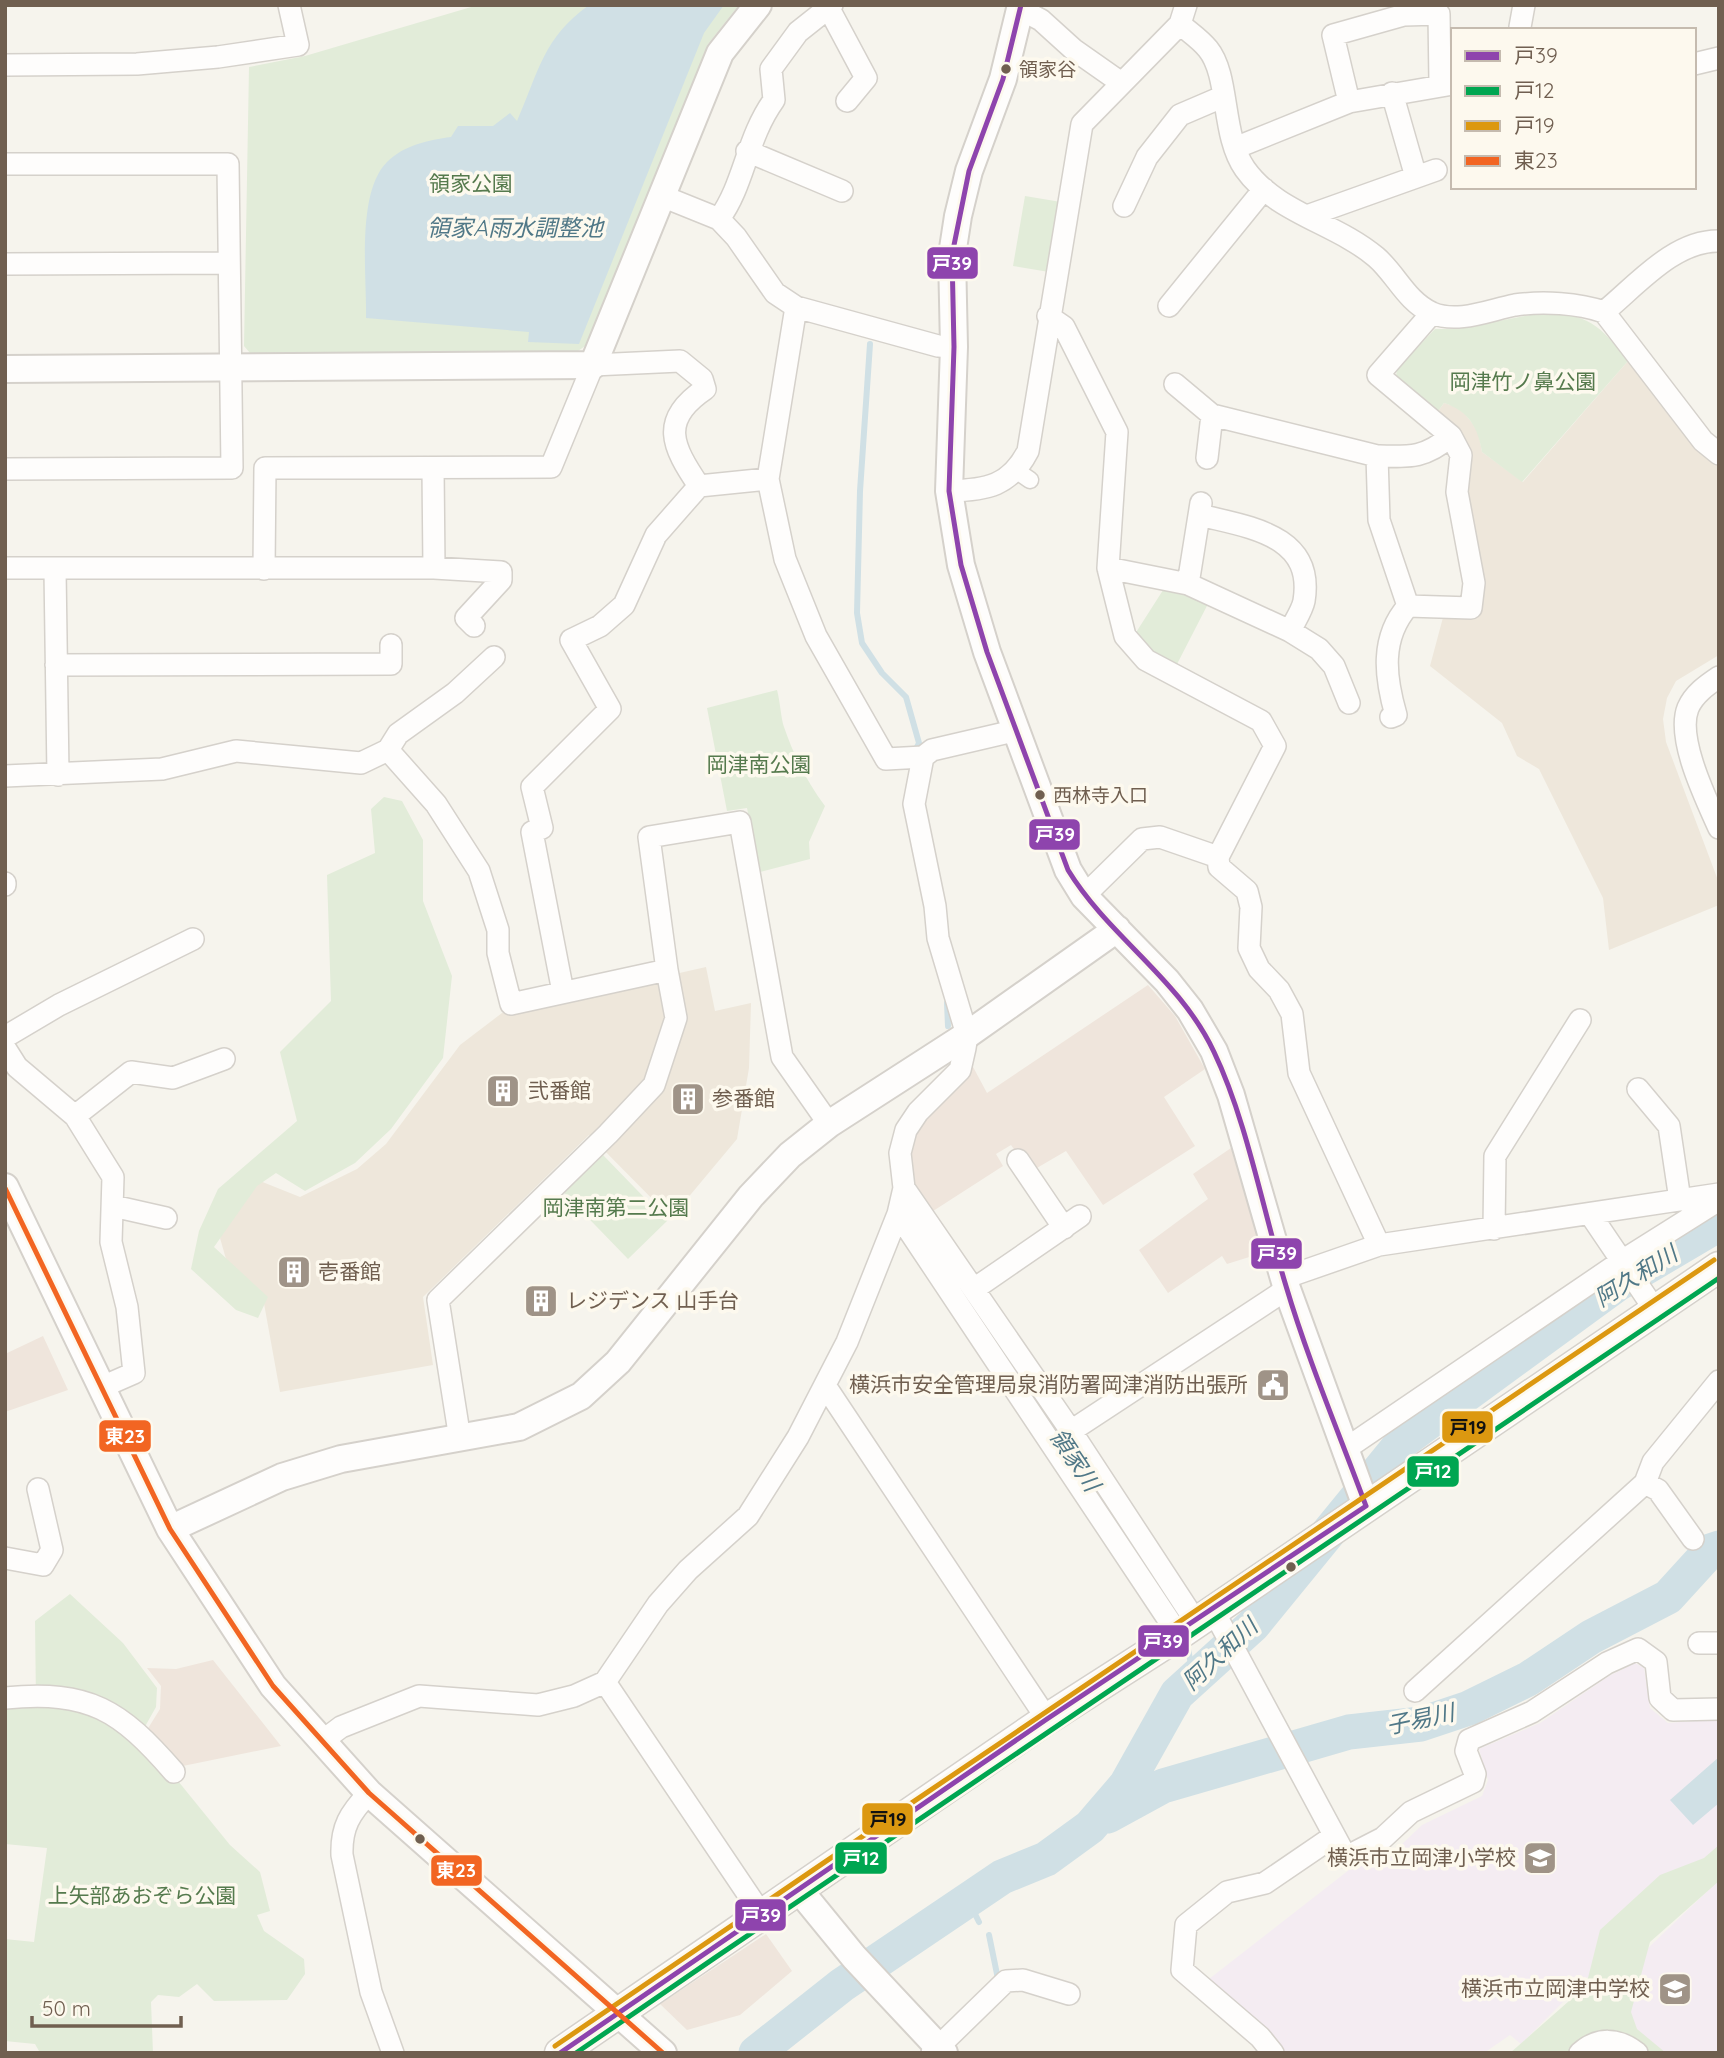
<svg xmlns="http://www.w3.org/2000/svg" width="1724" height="2058" viewBox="0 0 1724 2058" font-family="Quicksand,'Noto Sans JP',sans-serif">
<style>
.residential{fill:#eee7db}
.commercial{fill:#efe5dc}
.education{fill:#f4ecf2}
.green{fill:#e2ecd9}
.water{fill:#d0e0e5}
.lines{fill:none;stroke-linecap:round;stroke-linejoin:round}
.stream{stroke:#d0e0e5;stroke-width:6}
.river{stroke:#d0e0e5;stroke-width:35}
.pedestrian-casing{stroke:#d5d1cb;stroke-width:19}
.minor-casing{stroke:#d5d1cb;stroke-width:24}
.tertiary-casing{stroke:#d5d1cb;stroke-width:30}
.secondary-casing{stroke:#d5d1cb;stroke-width:33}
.pedestrian{stroke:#fefdfc;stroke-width:16}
.minor{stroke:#fefdfc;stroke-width:21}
.tertiary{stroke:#fefdfc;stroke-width:26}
.secondary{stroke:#fefdfc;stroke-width:30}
.bus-1-casing{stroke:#fdf9ee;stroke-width:10}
.bus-2-casing{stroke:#fdf9ee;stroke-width:10}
.bus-3-casing{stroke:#fdf9ee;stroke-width:10}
.bus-4-casing{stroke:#fdf9ee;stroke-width:10}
.bus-1{stroke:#8e44ad;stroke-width:5}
.bus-2{stroke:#00a651;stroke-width:5}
.bus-3{stroke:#dc9810;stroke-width:5}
.bus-4{stroke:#f26522;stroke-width:5}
.bus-dot{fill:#705f50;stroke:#fdf9ee;stroke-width:2.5}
.labels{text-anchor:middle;stroke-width:7;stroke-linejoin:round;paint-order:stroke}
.bus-label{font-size:19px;fill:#705f50;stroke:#fdf9ee;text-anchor:start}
.park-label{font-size:21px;fill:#557a4d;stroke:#fdf9ee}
.poi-label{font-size:21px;fill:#705f50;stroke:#fdf9ee;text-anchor:start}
.water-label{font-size:23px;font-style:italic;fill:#507887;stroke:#fdf9ee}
.line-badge{stroke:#fdf9ee;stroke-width:2.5}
.badge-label{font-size:19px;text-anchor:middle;font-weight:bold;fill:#fff}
.pale-badge-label{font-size:19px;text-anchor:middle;font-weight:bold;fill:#111}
</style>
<rect width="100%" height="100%" fill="#f6f4ed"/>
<!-- residential -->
<path class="residential" d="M1628 361 1672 420 1719 467V655L1676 681 1667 698 1663 719 1666 742 1719 883V905L1609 950 1603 898 1539 769 1517 756 1502 723 1430 666 1445 610 1474 615 1465 492 1436 414 1444 403 1460 408 1478 430 1482 452 1523 482Z
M706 967 715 1011 751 1003 749 1068 737 1139 671 1218 589 1135 423 1297 433 1365 280 1392 263 1298 226 1259 220 1238 255 1179 300 1197 357 1169 386 1144 460 1045 502 1013Z"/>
<!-- commercial -->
<path class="commercial" d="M1148 985 1175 1016 1205 1069 1164 1097 1195 1146 1103 1205 1066 1151 1030 1172 1011 1145 996 1154 1003 1166 930 1213 910 1184 905 1152 913 1130 972 1065 987 1093Z
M1231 1148 1262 1253 1227 1264 1222 1256 1168 1293 1139 1250 1208 1199 1193 1174Z
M43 1336 68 1390 5 1412V1354Z
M213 1660 281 1746 178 1767 147 1730 160 1709 161 1686 147 1668 176 1669Z
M766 1934 792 1971 740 2015 687 2030 660 2004Z"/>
<!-- education -->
<path class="education" d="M1635 1663 1644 1668 1650 1708 1668 1723 1719 1719V1846L1521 2044 1510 2035 1484 2053H1286L1267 2031 1209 1979 1349 1870 1399 1847 1422 1825 1482 1796 1488 1780 1479 1749 1540 1723 1609 1676Z
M1719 1880V2053H1660L1617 2027 1645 1951Z"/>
<!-- green -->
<path class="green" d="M478 5H739L708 44 588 344 578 351 250 353 244 346 249 67 305 56Z
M1025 196 1061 202 1049 272 1013 266Z
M1541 313C1589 314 1599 324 1628 361L1522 482 1482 452C1478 428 1469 411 1444 403L1436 414 1396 377 1397 369 1435 329H1457Z
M1165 587 1210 600 1175 668 1150 657 1135 634Z
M777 690C780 700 781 719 784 727 794 756 807 782 825 806L809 842 810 859 760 872 747 808 727 811 707 708Z
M384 797 402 801 423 840V901L452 976 443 1058 391 1129 355 1163 305 1191 276 1173 257 1186 214 1247 268 1297 258 1318 236 1310 191 1269 199 1231 218 1189 297 1121 280 1052 331 1001 327 875 375 853 371 809Z
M603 1155 667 1221 628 1259 564 1193Z
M70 1594 123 1643 157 1688 156 1707 138 1739 178 1781 230 1845 260 1872 270 1911 257 1915 264 1931 304 1959 305 1974 287 2000 214 2001 197 1984 179 1997 158 1995 151 2002 153 2053 39 2051 35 2044 5 2041V1939L34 1942 47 1848 5 1844V1704L36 1702 35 1621Z
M1719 1845V1881L1650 1942 1631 2012 1637 2029 1666 2053H1510L1586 1986 1600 1930 1660 1875 1704 1858Z"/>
<!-- water -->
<path class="water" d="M589 5H724L704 33 579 344 528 342 529 332 366 318C367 277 356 193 387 162 404 145 429 140 451 137L458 126H493L510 113 517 121C539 71 543 38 589 5Z
M1719 1757V1803L1693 1825 1670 1800Z"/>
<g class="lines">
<!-- stream -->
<path class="stream" d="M1040 7V5
M870 344 860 491 857 613 862 643 882 673 906 697 919 743 914 753
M947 1003 948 1026
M1186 1639 1194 1679
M968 1900 979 1922
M989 1935 998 1979"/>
<!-- river -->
<path class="river" d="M1108 1816 1163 1786 1349 1732 1421 1724 1469 1708 1528 1679 1591 1637 1668 1597 1710 1551 1719 1548
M756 2053 842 1985 968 1900 1002 1877 1046 1859 1090 1827 1126 1785 1177 1694 1253 1625 1404 1440 1616 1285 1719 1224"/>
<!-- pedestrian casing -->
<g class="pedestrian-casing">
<path id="pedestrian" d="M1017 471 1030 480"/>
</g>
<!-- minor casing -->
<g class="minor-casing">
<path id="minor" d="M827 5 866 78 847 101
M1020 9 1041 20 1073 49 1120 82
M1180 24C1189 32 1200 39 1208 49 1230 76 1221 135 1245 169 1276 213 1336 223 1376 257 1396 274 1406 301 1432 313 1458 324 1489 310 1515 305 1543 301 1578 303 1604 312L1703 441 1719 454
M1520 27 1524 5
M1694 64 1719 58
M5 65 137 64 218 57 298 45 289 5
M1392 93 1416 177
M1349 102 1333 35 1404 15 1439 14 1440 83
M1235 148 1349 102 1453 84
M747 151 842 191
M5 164H228L232 468 5 469
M662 196 719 219 736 237 775 293 796 307 938 346 954 347
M1124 206 1147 157 1180 115 1222 97
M1307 216 1436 170
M719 219C745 183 746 139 774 100L771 69 798 32 832 5
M5 264 229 263
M1169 306 1264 189
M1604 312C1636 286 1674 240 1719 241
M1048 316 1064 327 1117 432 1108 568 1125 636 1146 660 1261 721 1275 746 1218 857 1160 837 1142 839 1084 896
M1175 384 1212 415 1377 456 1379 520 1408 606 1471 608 1474 583 1457 492 1461 455 1451 436 1378 375 1432 313
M1377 456C1411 457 1425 458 1451 436
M1207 458 1212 415
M433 468 434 568
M949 491C987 490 1010 486 1028 451L1082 124 1180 24 1186 5
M1200 515C1247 527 1315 534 1304 601 1302 611 1294 622 1290 631
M5 568H434L501 572V580L466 618 474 626
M1108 568 1188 584 1290 631 1319 649 1334 666 1349 703
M264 569 265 468 551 467 593 365 680 361 702 379 705 389C659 420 672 446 699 486
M55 570 58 775
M1188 584 1201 503
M56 665 391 664V645
M1719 677C1707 685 1694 694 1688 708 1676 738 1706 799 1719 828
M1391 717 1396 715C1385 677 1380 638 1408 606
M388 750 436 804 479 871 498 930V953L511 1004 667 970 676 1018 654 1085 608 1134 438 1300 460 1439
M923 757 932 750 1018 730
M5 776 162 769 236 751 361 763 388 750 398 734 455 693 494 657
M1218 857 1219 867 1247 891 1251 907 1249 948 1259 969 1279 990 1292 1014 1299 1073 1379 1245
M5 885V883
M667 970 649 837 740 822 782 1057 829 1124
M563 992 532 832 542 828 532 787 610 709 571 640 600 626 624 605 656 535 699 486 768 479
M5 1037 59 1005 193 939
M5 1048 17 1067 75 1116 113 1177 111 1242 127 1307 134 1373 102 1387
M1638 1089 1669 1126 1680 1200
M75 1116 131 1072 173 1078 224 1059
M1018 1160 1064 1228
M904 1188 1071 1431 1196 1622
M113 1206 166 1218
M898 1214 1178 1634
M1590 1214 1655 1310
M1494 1229 1495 1156 1580 1020
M1284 1278 1379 1245 1719 1194
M974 1289 1080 1216
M826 1387 1047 1719
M1071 1431 1287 1289
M1344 1450 1622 1261 1719 1200
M1645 1483 1658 1490 1693 1539
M5 1558 43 1565 52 1550 38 1489
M1213 1610 1346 1857 1383 1838 1411 1812 1473 1782 1475 1774 1466 1751 1469 1740 1532 1712 1607 1663 1638 1649 1656 1662 1660 1698 1673 1710 1719 1709
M1699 1643H1719
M605 1682 762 1915
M1415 1691 1645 1483 1653 1462 1719 1381
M5 1698C90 1690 120 1710 174 1772
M321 1742 341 1727 419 1696 538 1705 574 1696 605 1682 658 1604 688 1570 748 1516 798 1437 847 1342 898 1214 904 1188 900 1153 906 1130 918 1112 960 1070 965 1048 967 1035 938 938 935 906 914 804 923 757 886 759 816 636 785 559 768 479 796 307
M369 1793C350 1813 341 1827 342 1855L371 1992 393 2053
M932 2053 1006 1981 1023 1980 1069 1994
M1273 2053 1260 2037 1182 1970 1186 1925 1227 1892 1265 1883 1334 1836
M1580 2053C1598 2037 1618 2038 1637 2053"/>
</g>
<!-- tertiary casing -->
<g class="tertiary-casing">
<path id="tertiary" d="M1021 5 1003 79 969 171 958 216 952 255 954 347 949 491 961 565 987 652 1068 870 1084 896 1167 981 1190 1010 1214 1051 1231 1095 1287 1289 1366 1506
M5 369 593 365 720 53 758 5
M5 1187 170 1529 273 1686 369 1793 663 2053
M170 1529 282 1477 341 1459 519 1427 581 1396 618 1362 751 1196 790 1155 829 1124 967 1035 1117 929
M800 1891 854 1957 944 2053"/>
</g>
<!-- secondary casing -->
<g class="secondary-casing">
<path id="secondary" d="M560 2053 1047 1719 1172 1639 1719 1267"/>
</g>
<!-- pedestrian -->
<use href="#pedestrian" class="pedestrian"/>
<!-- minor -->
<use href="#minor" class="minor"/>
<!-- tertiary -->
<use href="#tertiary" class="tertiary"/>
<!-- secondary -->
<use href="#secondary" class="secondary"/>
<!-- bus-1 casing -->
<g class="bus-1-casing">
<path id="bus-1" d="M1021 5 1003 79 969 171 952 255 954 347 949 491 961 565 987 652 1068 870C1109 937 1180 979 1214 1052 1247 1121 1263 1211 1286 1286 1308 1360 1339 1433 1366 1506
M560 2053 1047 1719 1366 1506"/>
</g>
<!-- bus-2 casing -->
<g class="bus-2-casing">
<path id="bus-2" d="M576 2053C955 1792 1338 1537 1719 1278"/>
</g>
<!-- bus-3 casing -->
<g class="bus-3-casing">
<path id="bus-3" d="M555 2046C940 1782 1328 1522 1714 1260"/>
</g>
<!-- bus-4 casing -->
<g class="bus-4-casing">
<path id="bus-4" d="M5 1188 170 1529 273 1686 369 1793 663 2053"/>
</g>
<!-- bus-1 -->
<use href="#bus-1" class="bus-1"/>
<!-- bus-2 -->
<use href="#bus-2" class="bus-2"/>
<!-- bus-3 -->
<use href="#bus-3" class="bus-3"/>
<!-- bus-4 -->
<use href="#bus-4" class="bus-4"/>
</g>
<!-- icons -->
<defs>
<g id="building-square" transform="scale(1.75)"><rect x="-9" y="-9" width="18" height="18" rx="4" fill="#9f9387" stroke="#fdf9ee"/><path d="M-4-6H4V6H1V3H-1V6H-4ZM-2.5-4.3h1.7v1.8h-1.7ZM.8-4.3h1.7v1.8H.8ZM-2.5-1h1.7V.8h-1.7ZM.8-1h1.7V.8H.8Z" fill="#fff"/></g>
<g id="civic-square" transform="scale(1.75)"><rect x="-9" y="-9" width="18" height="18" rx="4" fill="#9f9387" stroke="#fdf9ee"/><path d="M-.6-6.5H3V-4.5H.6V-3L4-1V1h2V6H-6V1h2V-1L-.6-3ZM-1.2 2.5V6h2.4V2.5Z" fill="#fff"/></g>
<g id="school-square" transform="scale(1.75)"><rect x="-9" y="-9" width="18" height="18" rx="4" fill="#9f9387" stroke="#fdf9ee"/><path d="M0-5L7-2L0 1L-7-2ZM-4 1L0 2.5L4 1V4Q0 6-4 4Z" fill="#fff"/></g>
</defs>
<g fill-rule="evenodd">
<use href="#building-square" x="503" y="1091"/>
<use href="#building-square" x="688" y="1099"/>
<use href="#building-square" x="294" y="1272"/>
<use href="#building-square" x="541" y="1301"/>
<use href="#civic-square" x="1273" y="1385"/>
<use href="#school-square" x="1540" y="1858"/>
<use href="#school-square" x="1675" y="1989"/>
</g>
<!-- markers -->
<g class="bus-dot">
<circle cx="1006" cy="69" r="6"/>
<circle cx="1040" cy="795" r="6"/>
<circle cx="1291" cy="1567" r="6"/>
<circle cx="420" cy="1839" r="6"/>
</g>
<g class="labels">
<!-- bus labels -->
<g class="bus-label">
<text x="1019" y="76">領家谷</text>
<text x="1053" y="802">西林寺入口</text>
</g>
<!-- park labels -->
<g class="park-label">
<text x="471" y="191">領家公園</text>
<text x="1523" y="389">岡津竹ノ鼻公園</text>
<text x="759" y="772">岡津南公園</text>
<text x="616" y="1215">岡津南第二公園</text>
<text x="142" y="1903">上矢部あおぞら公園</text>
</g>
<!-- poi labels -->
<g class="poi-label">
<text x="528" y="1098">弐番館</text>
<text x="712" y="1106">参番館</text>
<text x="318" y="1279">壱番館</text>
<text x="566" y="1308">レジデンス 山手台</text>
<text x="1248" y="1392" text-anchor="end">横浜市安全管理局泉消防署岡津消防出張所</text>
<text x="1516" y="1865" text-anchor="end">横浜市立岡津小学校</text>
<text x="1650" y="1996" text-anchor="end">横浜市立岡津中学校</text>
</g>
<!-- water labels -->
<g class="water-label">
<text x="515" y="236">領家A雨水調整池</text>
<text transform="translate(1636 1276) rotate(-32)" y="8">阿久和川</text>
<text transform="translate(1075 1460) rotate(56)" y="8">領家川</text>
<text transform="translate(1220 1654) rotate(-43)" y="8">阿久和川</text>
<text transform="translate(1420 1719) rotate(-12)" y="8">子易川</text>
</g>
</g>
<g class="line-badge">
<rect x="926" y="246" width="53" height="34" rx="7" fill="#8e44ad"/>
<rect x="1028" y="818" width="53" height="33" rx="7" fill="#8e44ad"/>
<rect x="1250" y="1237" width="53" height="33" rx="7" fill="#8e44ad"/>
<rect x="1441" y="1410" width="53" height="34" rx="7" fill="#dc9810"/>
<rect x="98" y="1419" width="54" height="34" rx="7" fill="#f26522"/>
<rect x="1406" y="1455" width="54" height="33" rx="7" fill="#00a651"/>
<rect x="1137" y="1624" width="53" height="34" rx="7" fill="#8e44ad"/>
<rect x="861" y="1802" width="53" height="34" rx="7" fill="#dc9810"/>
<rect x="834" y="1841" width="54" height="34" rx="7" fill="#00a651"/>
<rect x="430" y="1854" width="53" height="33" rx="7" fill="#f26522"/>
<rect x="734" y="1898" width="53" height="34" rx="7" fill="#8e44ad"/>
</g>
<g class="badge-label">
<text x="952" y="270">戸39</text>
<text x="1055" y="841">戸39</text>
<text x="1277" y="1260">戸39</text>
<text x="125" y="1443">東23</text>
<text x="1433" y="1478">戸12</text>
<text x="1163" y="1648">戸39</text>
<text x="861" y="1865">戸12</text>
<text x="456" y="1877">東23</text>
<text x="761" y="1922">戸39</text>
</g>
<g class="pale-badge-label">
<text x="1468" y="1434">戸19</text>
<text x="888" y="1826">戸19</text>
</g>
<!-- border -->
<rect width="1724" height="2058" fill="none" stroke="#705f50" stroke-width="14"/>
<!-- legend -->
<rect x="1451" y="28" width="245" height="161" fill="#fdf9ee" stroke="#c5bbaf" stroke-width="2"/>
<rect x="1465" y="51" width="35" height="10" fill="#8e44ad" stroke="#c5bbaf" stroke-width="2"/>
<text x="1514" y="63" font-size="21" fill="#705f50">戸39</text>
<rect x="1465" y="86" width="35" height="10" fill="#00a651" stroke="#c5bbaf" stroke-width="2"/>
<text x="1514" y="98" font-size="21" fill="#705f50">戸12</text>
<rect x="1465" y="121" width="35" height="10" fill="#dc9810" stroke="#c5bbaf" stroke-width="2"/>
<text x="1514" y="133" font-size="21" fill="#705f50">戸19</text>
<rect x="1465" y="156" width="35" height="10" fill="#f26522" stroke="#c5bbaf" stroke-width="2"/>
<text x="1514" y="168" font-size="21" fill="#705f50">東23</text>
<!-- scale -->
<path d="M32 2016v10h149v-10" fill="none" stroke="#705f50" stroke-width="3.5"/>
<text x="42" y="2016" font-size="21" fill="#705f50" stroke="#fdf9ee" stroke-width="5" paint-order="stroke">50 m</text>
</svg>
